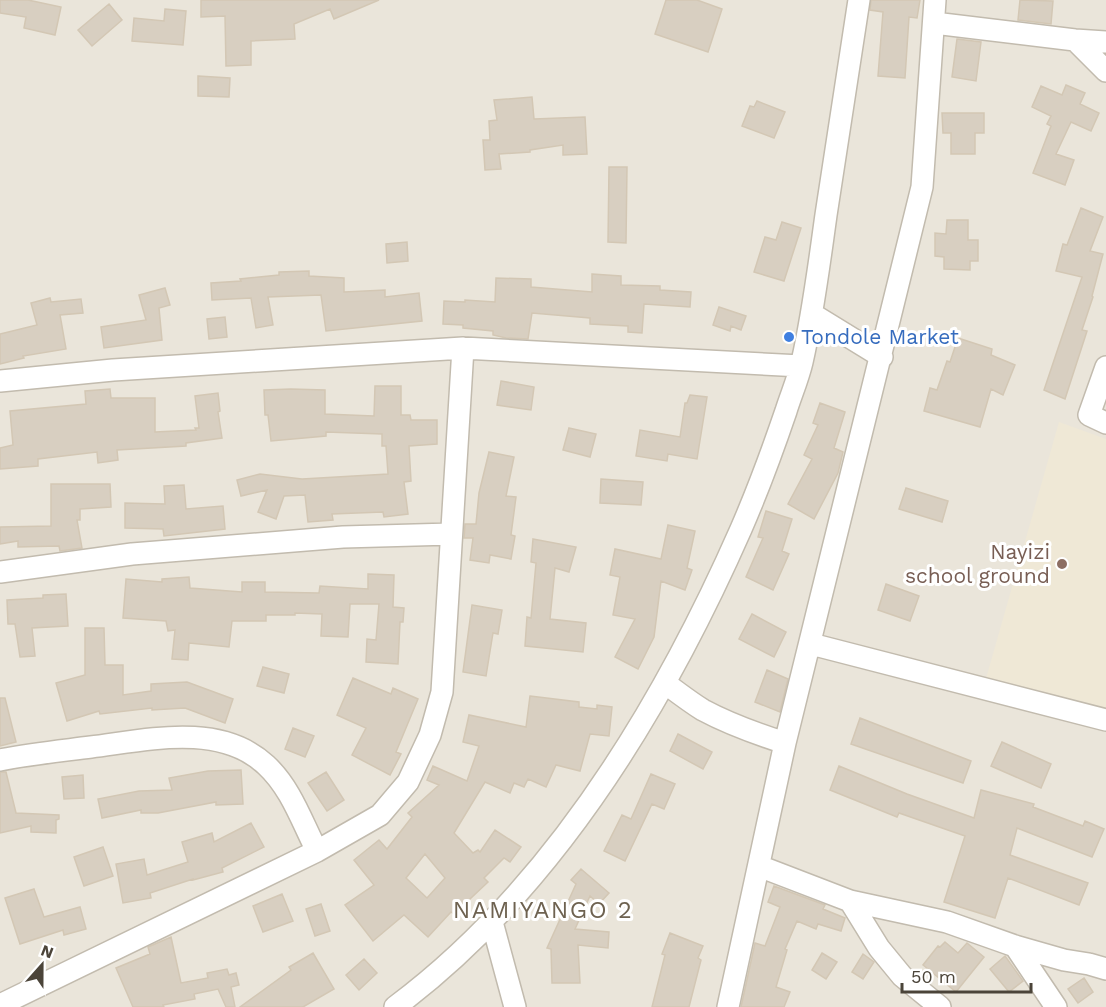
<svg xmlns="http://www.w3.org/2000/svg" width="1106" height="1007" viewBox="0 0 1106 1007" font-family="'Work Sans',sans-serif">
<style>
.residential{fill:#eae5da}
.education{fill:#efe8d6}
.building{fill:#d8cfc1;stroke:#d3c7b4;stroke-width:1.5;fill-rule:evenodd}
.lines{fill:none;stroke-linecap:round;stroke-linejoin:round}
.minor-casing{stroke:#c2bbae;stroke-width:24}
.minor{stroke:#fff;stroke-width:21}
.shop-dot{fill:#3f7fe0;stroke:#fff;stroke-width:2}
.education-dot{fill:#8d6e63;stroke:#fff;stroke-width:2}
.labels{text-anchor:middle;stroke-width:6;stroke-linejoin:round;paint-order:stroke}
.shop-label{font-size:21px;fill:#366cbe;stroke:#fff;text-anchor:start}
.education-label{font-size:21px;fill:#785e54;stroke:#fff;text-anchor:end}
.quarter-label{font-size:24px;letter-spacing:1.5px;fill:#6e6250;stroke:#fff}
</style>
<rect width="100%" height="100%" fill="#f6f3ec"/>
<!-- residential -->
<path class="residential" d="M0 0H1106V1007H0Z"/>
<!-- education -->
<path class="education" d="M1059 422 1106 439V715L983 689Z"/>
<!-- building -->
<path class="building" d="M0 0H28L61 7 55 35 24 28 26 17 0 13Z
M201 0H379L334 19 330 9 294 24 295 39 251 41V65L226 66 225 16 201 17Z
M666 0H697L722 9 708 52 655 34Z
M871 0H920L917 18 909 17 905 78 878 76 883 12 870 10Z
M1020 0 1053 1 1051 24 1018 20Z
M109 4 122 20 92 46 78 30Z
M165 9 186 11 183 45 132 41 134 18 164 21Z
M957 39 981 42 976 81 952 77Z
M198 76 230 78 229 97 198 96Z
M1066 85 1085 93 1080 104 1099 113 1091 131 1071 122 1056 154 1074 160 1065 185 1033 173 1051 126 1047 124 1051 116 1032 107 1041 86 1062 95Z
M532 97 534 119 585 117 587 154 563 155V145L530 150V152L499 154 501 169 485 170 483 140H490L489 121 497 120 494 100Z
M757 101 785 112 774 138 742 126 750 106 754 107Z
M942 113H984V133H975V154H951V133H943Z
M609 167H627L626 243 608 242Z
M1081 208 1103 217 1090 251 1103 254 1092 296 1093 297 1082 330 1087 331 1065 399 1044 390 1082 277 1056 271 1063 244 1067 245Z
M947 220H968V240H978V261H970V270L944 269V257L935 256V233L946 234Z
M782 222 801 228 784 281 754 272 765 237 776 240Z
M407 242 408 261 387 263 386 244Z
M309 271V276L344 278V292L385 290V297L419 293 422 321 326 331 321 295 268 297 273 325 256 328 251 298 212 300 211 283 241 281 240 279 279 275V272Z
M592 274 621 276V285L660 286V290L691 292 690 307 644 304 642 333 628 332V326L590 324V318L532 313 528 339 506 338 493 335V331L463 328V325L443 324 444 301 465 302V300L495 302 496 278 531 279V287L592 292Z
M165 288 170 305 159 308 162 340 104 348 101 327 146 320 139 295Z
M50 298 51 302 81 299 83 313 60 315 66 349 23 356 24 358 0 364V334L37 325 31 303Z
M719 307 746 316 741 330 731 326 730 331 713 325Z
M225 317 227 337 209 339 207 319Z
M958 338 992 349 991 355 1015 365 1003 395 991 389 980 427 924 411 930 388 937 390 947 361 950 362Z
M501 381 534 387 531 410 497 405Z
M375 386H401V415H410L411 420H437V444L409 446 411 481 404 482 408 514 384 517 383 512 332 514 333 520 308 522 305 495 284 496 276 519 258 512 267 490 241 496 237 480 260 474 302 479 388 474 386 446H382V434L326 432V436L271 441 268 415H265L264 390 291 389 325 390V414L374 416Z
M110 389 111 398H155V432L196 430 195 428H199L195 396 218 393 220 411 218 412 222 438 186 443V446L117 450 118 460 98 463 97 452 38 459V466L0 469V448L13 445 10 411 86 404 85 391Z
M690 395 707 397 697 459 668 454 667 461 636 456 640 430 680 437 685 403H687Z
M820 403 845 412 834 448 843 452 838 473 814 519 788 504 812 459 804 455 818 425 813 423Z
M569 428 596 434 590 457 563 450Z
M489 452 514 457 506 496 516 497 511 535 515 536 511 559 490 555 489 563 470 560 473 538H464L465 524H476L479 493Z
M601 479 643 482 641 505 600 503Z
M51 484H110L111 507 80 509V520H77L82 548 60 551 59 546 18 547V541L0 544V527L51 526Z
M184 485 186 509 223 506 225 529 164 536 163 529 125 528V503L165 504 164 486Z
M906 488 948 501 942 522 899 509Z
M766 511 792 519 782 551 789 554 773 590 746 577 763 538 758 537Z
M668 525 695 531 687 568 692 570 685 590 661 581 654 637 638 669 615 657 635 619 613 615 620 577 610 575 615 549 661 559Z
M533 539 576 547 569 572 555 568 550 619 586 623 583 652 525 646 527 617 531 618 536 563 531 562Z
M368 574 394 575 393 607 404 608 403 622H400L398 664 366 662 367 639 376 640 379 604H350L348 637 321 636 322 614 295 613V615H266V621H232L229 647 189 643 188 660 172 659 175 630 168 631 166 621 123 618 126 579 162 582V579L189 577 190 588 242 592V582H265V592L319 593 320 586 368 589Z
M886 584 919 596 910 621 878 610Z
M66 594 68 626 32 628 35 656 20 657 15 624H8L7 600 43 598V595Z
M472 605 502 610 498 634 493 633 486 676 463 672Z
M752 614 786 632 774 657 739 639Z
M85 628H104L105 665H123V695L151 691V684L187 682 233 699 225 723 185 708 152 710V708L100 714 99 711 67 721 56 683 85 675Z
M263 667 289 674 284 693 257 686Z
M767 670 788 679 780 712 755 702Z
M353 678 391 694 393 688 418 699 396 752 401 754 390 775 352 755 366 728 337 715Z
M530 696 579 702V707L597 709V705L612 707 609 736 590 734 580 771 556 765 546 787 528 779 524 787 514 783 510 793 485 782 454 833 473 853 478 850 480 852 495 830 521 847 510 862 504 858 484 878 488 882 454 914 451 912 428 937 404 915 373 941 345 905 374 885 354 860 379 840 387 849 412 817 408 813 439 785 427 780 433 766 467 781 479 746 463 742 469 715 526 727ZM425 854 445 878 427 898 406 878Z
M0 698H5L16 742 0 746Z
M860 718 971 761 963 783 851 744Z
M293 728 314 736 305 757 285 749Z
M678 734 712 752 703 769 670 751Z
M1002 742 1051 764 1041 788 991 766Z
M839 766 907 794 974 818 981 790 1034 804 1033 807 1083 826 1085 821 1104 829 1092 857 1017 828 1010 855 1088 883 1079 905 1008 878 995 918 944 902 965 836 899 813 897 817 830 790Z
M241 770 243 804 216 805V802L158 813H141V810L102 818 98 799 139 791 172 790 169 778 208 771Z
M0 772H6L16 813 59 815V819L56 820V833L31 832V826L0 833Z
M326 772 344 800 327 811 308 783Z
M651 774 675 784 664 809 652 804 625 861 604 851 622 815 631 819Z
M83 775 84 798 64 799 62 777Z
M251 823 264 847 222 868 223 872 193 880V879L150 893 151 898 123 903 116 864 144 859 147 875 188 862 182 842 212 833 214 842Z
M103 847 113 876 84 886 74 857Z
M581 869 609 893 599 904 590 896 575 929 609 932 608 948 578 945 580 983H552L551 949 547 948 576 884 571 880Z
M774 886 825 905 823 909 845 918 841 931 818 924 816 929 797 921 785 949 787 950 776 987 790 992 784 1007H741L755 943 765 946 780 907 768 902Z
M34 889 44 917 80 907 86 929 64 935 63 930 20 944 5 898Z
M282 894 293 921 263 932 253 906Z
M321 904 330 931 315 936 306 909Z
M670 933 703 946 698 958 701 960 689 1007H652L665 955 662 954Z
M171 937 181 983 208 978 207 973 227 969 229 975 236 973 239 985 231 987 235 1007H226L218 989 194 994 195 999 163 1005 164 1007H133L116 968 150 954 148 947Z
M945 942 958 953 967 943 984 957 956 992 923 965 938 946 940 947Z
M313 953 334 989 303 1007H240L291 970 289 967Z
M822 953 837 962 826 979 812 970Z
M863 954 874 962 863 979 852 972Z
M1005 956 1023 981 1009 992 990 969Z
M364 959 377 973 359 990 346 975Z
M1084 978 1093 992 1078 1003 1068 989Z"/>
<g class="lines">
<!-- minor casing -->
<g class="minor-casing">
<path id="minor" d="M934 23 1075 40 1106 42
M1075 40 1106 71
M812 314 882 357
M1106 367 1089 415 1106 423
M0 381 113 370 463 348 801 366
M0 572 132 554 343 537 451 534
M811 644 1106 720
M665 683C677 692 690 702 703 710 729 724 757 734 785 743
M0 760C30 754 60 751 91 747 147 740 220 722 266 765 291 788 302 822 317 851L380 815 408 782 430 735 442 692 463 348
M759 866 850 901 879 948 902 976 940 1007
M850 901 947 922 1015 946 1056 1007
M492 922 515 1007
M1015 946 1064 960 1089 964 1106 969
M0 1005 317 851
M395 1007C552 890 663 706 741 529 758 490 772 452 786 411 791 395 798 379 802 362 813 314 819 265 826 215 837 144 848 72 859 0
M728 1007 785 743 922 187 935 0"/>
</g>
<!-- minor -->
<use href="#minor" class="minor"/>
</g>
<!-- markers -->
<circle class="shop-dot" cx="789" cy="337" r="6"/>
<circle class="education-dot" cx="1062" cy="564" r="6"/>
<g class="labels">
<!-- shop labels -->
<g class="shop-label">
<text x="801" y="344">Tondole Market</text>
</g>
<!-- education labels -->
<g class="education-label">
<text x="1050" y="559">Nayizi<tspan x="1050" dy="24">school ground</tspan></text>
</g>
<!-- quarter labels -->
<g class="quarter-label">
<text x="543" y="918">NAMIYANGO 2</text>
</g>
</g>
<!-- north arrow -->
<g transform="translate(42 965) rotate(21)" stroke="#ffffff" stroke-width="4.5" paint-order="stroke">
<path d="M0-4.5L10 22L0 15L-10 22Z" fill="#4b4439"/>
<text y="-9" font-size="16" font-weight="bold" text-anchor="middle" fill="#4b4439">N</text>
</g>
<!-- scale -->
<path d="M902 983v9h129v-9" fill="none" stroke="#4b4439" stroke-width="3"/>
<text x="911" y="983" font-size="18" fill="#4b4439" stroke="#ffffff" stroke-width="4.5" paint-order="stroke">50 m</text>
</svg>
